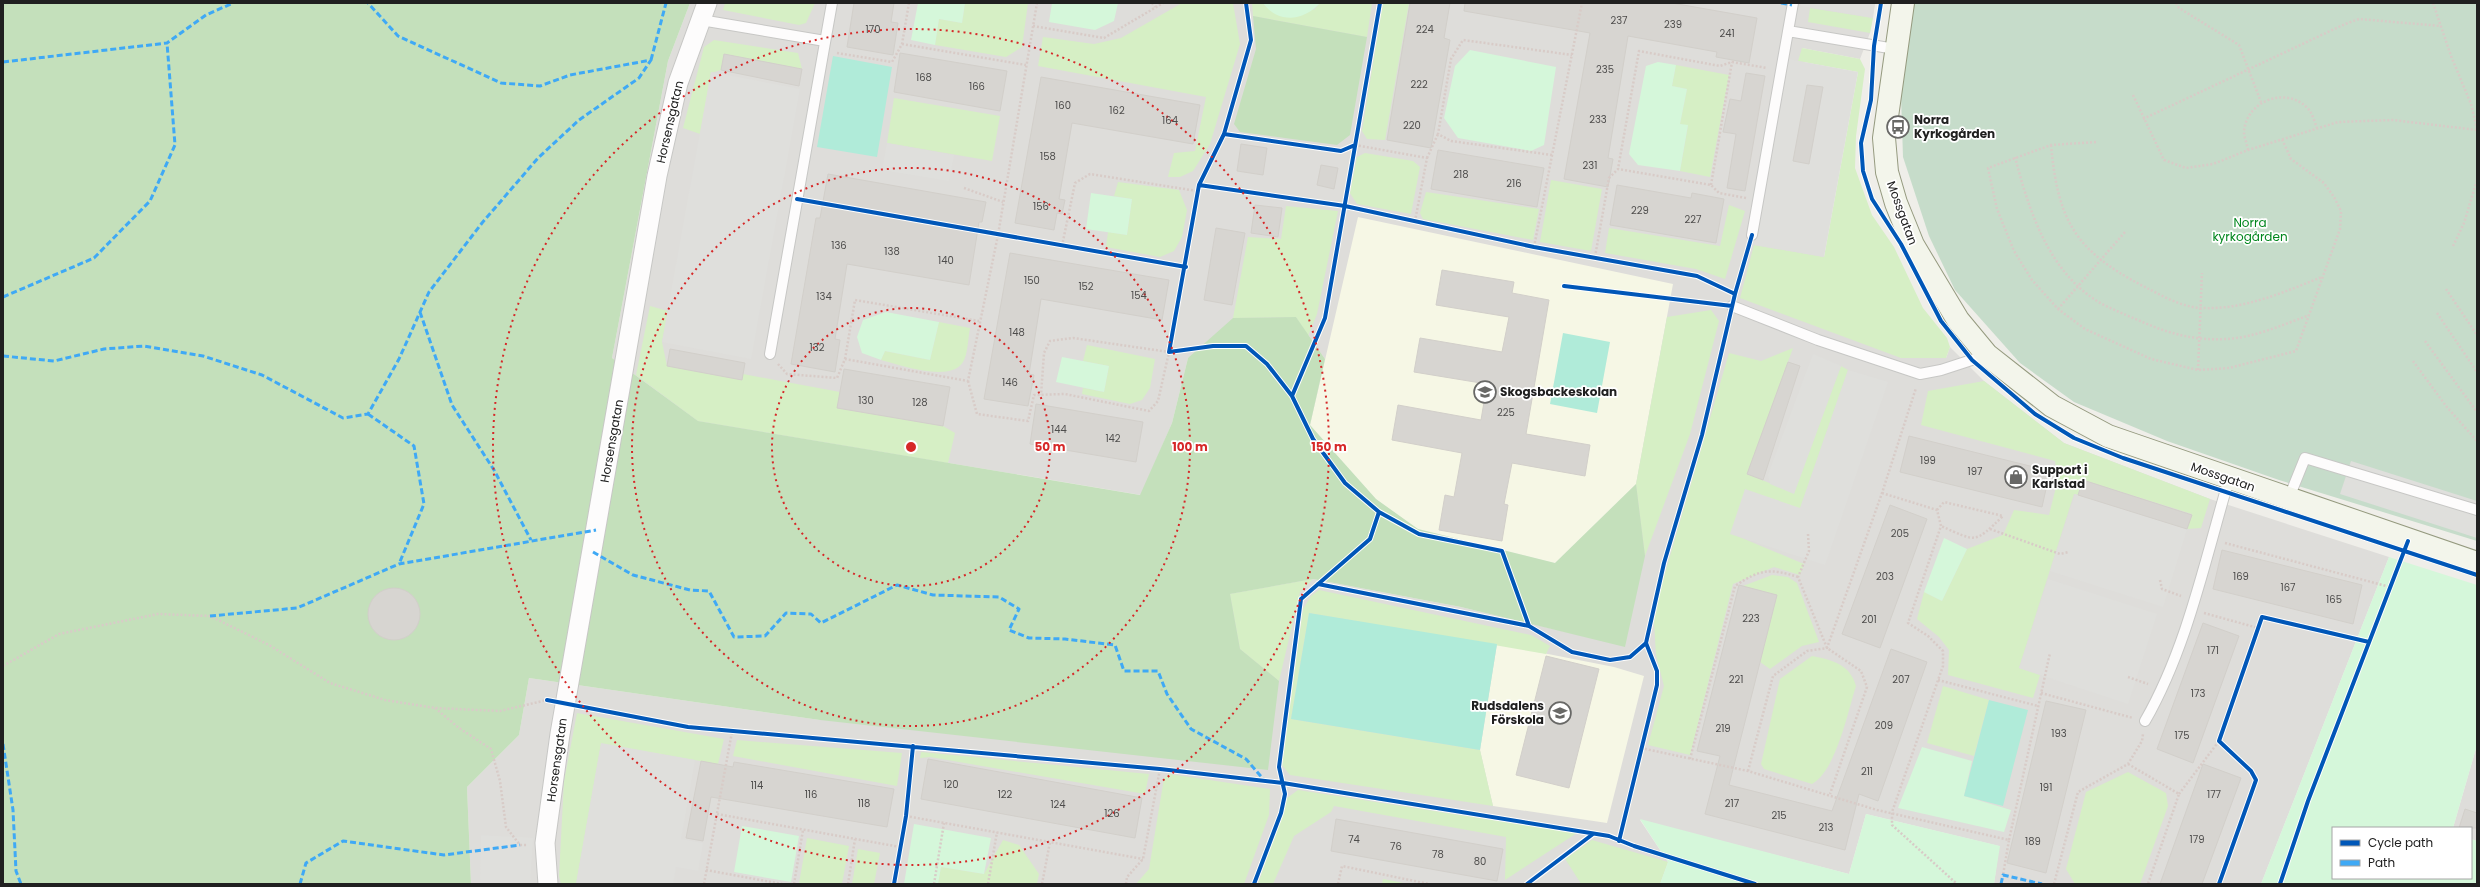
<svg xmlns="http://www.w3.org/2000/svg" width="2480" height="887" viewBox="0 0 2480 887" font-family="Poppins,sans-serif">
<style>
.residential{fill:#deddda}
.education{fill:#f6f7e5}
.grass{fill:#d6efc5}
.forest{fill:#c4e0bb}
.cemetery{fill:#c6dcca}
.park{fill:#d5f7da}
.pitch{fill:#b0ebd9}
.parking{fill:#dfdfdc}
.building{fill:#d7d5d1;stroke:#d2cfca}
.lines{fill:none;stroke-linecap:round;stroke-linejoin:round}
.lane-casing{stroke:#c7c7c5;stroke-width:12}
.street-casing{stroke:#c7c7c5;stroke-width:21}
.secondary-casing{stroke:#959a7f;stroke-width:24}
.path{stroke:#d8cbc7;stroke-width:2.5;stroke-dasharray:2 2;stroke-linecap:butt}
.lane{stroke:#fdfcfc;stroke-width:10}
.street{stroke:#fdfcfc;stroke-width:19}
.secondary{stroke:#f3f5eb;stroke-width:22}
.quiet{stroke:#3fa9f5;stroke-width:3;stroke-dasharray:6 3;stroke-linecap:butt}
.cycleway-casing{stroke:#fff;stroke-width:6}
.cycleway{stroke:#0057b8;stroke-width:4}
.ring{fill:none;stroke:#d62828;stroke-width:2;stroke-dasharray:2 4}
.labels{text-anchor:middle;stroke-width:3.5;stroke-linejoin:round;paint-order:stroke}
.number-label{font-size:10px;fill:#4e4d4c}
.poi-label{font-size:12px;font-weight:bold;fill:#202020;stroke:#fff;text-anchor:start}
.street-label{font-size:12px;fill:#202020;stroke:#fff}
.park-label{font-size:12px;fill:#01861d;stroke:#fff}
.centre{fill:#d62828;stroke:#fff;stroke-width:2}
.ring-label{font-size:12px;text-anchor:middle;font-weight:bold;fill:#d62828;stroke:#fff;stroke-width:3.5;stroke-linejoin:round;paint-order:stroke}
</style>
<rect width="100%" height="100%" fill="#efeee9"/>
<!-- residential -->
<path class="residential" d="M690 3H1875L1870 33 1860 59 1802 48 1824 257 1901 358H1946L1950 347 1984 381 2064 443 2210 499 2389 557 2261 884H1994L1999 846 1866 814 1849 874 1640 820 1668 862 1660 884H471L467 787 519 735 529 678 820 720 1230 594 1313 579 1461 607 1625 646 1636 484 1310 425 1325 359 1296 317 1188 358 1172 423 1141 495 698 421 612 358 668 61Z
M2477 745V841L2471 839V828H2453Z"/>
<!-- education -->
<path class="education" d="M1358 217 1673 284 1636 484 1555 563 1418 529 1376 499 1310 425Z
M1497 644 1614 667 1644 676 1607 823 1493 806 1480 750Z"/>
<!-- grass -->
<path class="grass" d="M725 3H815L806 23 799 25 723 10Z
M965 3H1028L1022 47 1006 57 935 45 939 19 962 23Z
M1182 3H1233L1240 44 1210 144 1193 171 1180 177H1168L1174 153 1195 151 1206 97 1038 66 1043 37 1094 44 1121 38Z
M1252 3H1263L1266 7 1314 10 1320 3H1372L1367 37 1253 16Z
M1383 3H1409L1385 140 1367 139 1362 131Z
M1810 8 1873 18 1870 33 1808 22Z
M714 40 798 53 802 69 724 54 721 70 711 73 700 134 683 128 704 47Z
M1802 48 1860 59 1865 69 1856 136 1855 168 1872 215 1894 247 1923 308 1947 338 1950 347 1946 358H1901L1740 298 1754 245 1824 257 1858 72 1798 61Z
M1676 65 1729 75 1710 177 1680 171 1688 126 1680 124 1687 89 1672 86Z
M894 98 1000 116 992 161 887 143Z
M1365 153 1413 161 1420 167 1411 214 1357 204 1350 193 1357 157Z
M1551 180 1602 189 1591 251 1540 242Z
M1118 182 1179 190 1187 210 1182 237 1174 251 1160 257 1106 247 1108 232 1127 235 1132 199 1114 196Z
M1426 192 1539 209 1533 240 1423 219 1420 213Z
M1729 205 1745 211 1725 279 1696 269 1605 253 1609 228 1720 246Z
M1286 206 1338 211 1317 314 1308 336 1296 317 1233 318 1248 237 1281 239Z
M650 306 668 311 662 342 667 366 742 380 743 374 840 392 838 408 943 426 955 433 948 463 698 421 636 375Z
M1711 310 1719 321 1690 434 1645 556 1636 484 1667 317Z
M939 322 970 328C968 338 968 354 963 362 950 383 901 365 881 360L885 351 930 360Z
M1087 345 1155 359 1150 388 1142 400 1130 404 1082 394 1083 388 1104 392 1109 366 1083 361Z
M1793 348 1747 474 1794 493 1841 366 1848 370 1800 509 1730 533 1804 564 1800 575 1774 567 1733 584 1690 755 1648 745 1664 686 1656 655 1654 622 1661 587 1729 353 1761 361Z
M1984 381 2064 443 2210 499 2201 528 2187 529 2192 514 2083 480 2078 495 2074 494 2019 668 2040 675 2033 698 1948 675 1949 650 1939 637 1917 619 1924 592 1942 601 1967 549 2003 535 2014 510 2049 515 2058 479 2055 461 1921 425 1928 391Z
M1772 575 1788 577 1797 583 1819 642 1802 646 1770 669 1760 662 1777 595 1743 586Z
M1313 579 1300 592 1279 681 1240 649 1230 594Z
M1319 590 1531 635 1550 646 1546 654 1309 613 1291 719 1480 750 1493 806 1290 775 1282 765 1303 609 1311 596Z
M1812 656C1832 660 1850 664 1856 686 1848 711 1836 771 1812 784L1764 769 1761 764 1780 679Z
M1943 686 1989 700 1974 756 1927 743Z
M577 713 724 739 718 764 601 744 576 884H561L559 876 564 781Z
M737 740 902 753 897 786 733 756Z
M921 752 1149 774 1145 794 930 757 920 758Z
M2128 772 2166 793 2168 806 2140 884H2075L2066 869 2086 792Z
M1169 774 1270 789 1269 815 1244 884H1136L1149 869 1164 778Z
M1298 790 1577 833 1505 880 1506 837 1334 806 1331 812 1294 836 1273 884H1258L1287 798Z
M807 838 849 846 842 884 799 883Z
M1003 840 1019 845 1039 874 1037 884H938L941 867 984 874Z
M1592 840 1668 862 1660 884H1581L1565 859Z
M858 849 880 853 874 884H852Z
M1383 879 1409 884H1382Z"/>
<!-- forest -->
<path class="forest" d="M3 3H690L668 61 612 358 698 421 1140 495 1172 423 1188 358 1233 318 1296 317 1325 359 1310 425 1376 499 1418 529 1555 563 1636 484 1645 556 1625 647 1461 607 1313 579 1230 594 1240 649 1279 681 1268 770 820 720 529 678 519 735 467 787 471 884H3Z
M1253 16 1367 37 1350 135 1337 145 1240 132 1234 124 1256 49Z"/>
<!-- cemetery -->
<path class="cemetery" d="M1910 3H2477V541L2279 480 2167 441 2074 402 2020 363 1955 290 1929 236 1903 157 1900 65Z"/>
<!-- park -->
<path class="park" d="M918 3H965L962 23 939 19 935 45 911 40Z
M1052 3H1118L1114 21 1095 30 1049 22Z
M1263 3H1320C1304 21 1278 24 1263 3Z
M1470 50 1556 67 1544 145 1531 151 1458 138 1444 118 1455 66Z
M1658 62 1676 65 1672 86 1687 89 1680 124 1688 125 1680 171 1638 165 1629 154 1646 66Z
M1091 193 1132 199 1127 235 1086 229Z
M886 312 939 322 930 360 885 351 881 360 862 353 857 337 863 320Z
M1062 357 1109 366 1104 392 1056 382Z
M1944 538 1967 549 1942 601 1924 592Z
M2389 557 2477 585V745L2453 828H2333V878H2471V839L2477 841V884H2261Z
M1922 747 1972 761 1964 796 2011 810 2004 832 1898 808Z
M1866 814 2000 846 1994 884H1660L1668 862 1640 819 1849 874Z
M914 824 991 838 984 874 941 867 938 884H904Z
M742 826 799 836 791 882 734 872Z"/>
<!-- pitch -->
<path class="pitch" d="M833 56 892 67 877 157 817 147Z
M1563 333 1610 342 1597 413 1550 404Z
M1309 613 1497 644 1480 750 1291 719Z
M1989 700 2028 710 2003 806 1964 796Z"/>
<!-- parking -->
<path class="parking" d="M1801 3H1875L1873 18 1801 6Z
M1788 59 1858 72 1824 257 1754 245Z
M711 72 800 89 751 359 662 342Z
M887 143 954 155 949 181 882 170Z
M1813 354 1841 366 1794 494 1770 484 1768 475Z
M1848 370 1888 382 1825 565 1730 534 1745 489 1800 508Z
M2351 461 2477 501V538L2340 494Z
M2075 494 2187 529 2163 607 2050 571Z
M2048 579 2157 614 2128 704 2019 668Z
M601 743 695 760 681 839 703 843 698 871 676 867 673 884H576Z
M481 835 533 838 530 884H480Z
M1565 859 1581 884H1530Z"/>
<!-- building -->
<path class="building" d="M854 3H894L891 22 898 23 893 55 847 47Z
M1410 3H1450L1444 38 1450 40 1431 148 1387 140Z
M1465 3H1672L1757 18 1749 63 1716 57 1717 52 1628 36 1608 158 1613 159 1608 187 1564 179 1590 33 1464 11Z
M900 53 1007 71 1000 111 894 92Z
M724 54 802 69 799 86 721 70Z
M1746 73 1765 76 1745 191 1727 188 1736 134 1723 132 1730 99 1741 101Z
M1041 77 1200 105 1193 144 1072 123 1059 199 1065 200 1062 214 1057 213 1054 230 1015 223Z
M1807 85 1823 87 1809 164 1793 161Z
M1241 144 1267 148 1263 175 1237 171Z
M1438 150 1544 168 1537 207 1431 189Z
M1321 165 1338 168 1334 189 1317 185Z
M828 174 986 202 982 222H979L969 285 847 264 835 339 840 340 835 372 791 364 816 218H820Z
M1617 185 1691 198 1692 193 1724 199 1716 243 1610 225Z
M1255 205 1282 208 1278 237 1251 233Z
M1216 228 1245 233 1232 305 1204 300Z
M1010 253 1169 280 1162 320 1041 299 1029 374 1034 375 1028 406 984 399Z
M1442 270 1514 282 1512 293 1549 300 1526 434 1590 445 1585 476 1512 463 1504 504 1508 505 1502 541 1439 530 1445 495 1454 497 1462 453 1392 440 1398 405 1481 420 1487 384 1414 372 1420 338 1502 352 1509 317 1436 305Z
M670 349 745 363 742 380 667 366Z
M1788 362 1800 366 1763 480 1747 474Z
M844 369 950 387 943 426 837 408Z
M1036 404 1143 422 1136 462 1030 444Z
M1909 436 2050 471 2042 507 1900 472Z
M2083 480 2192 515 2187 529 2078 495Z
M1890 505 1927 519 1880 648 1842 634Z
M2222 550 2362 585 2353 624 2213 589Z
M1739 585 1777 595 1729 785 1832 811 1891 649 1927 662 1878 801 1859 794 1845 850 1705 814 1720 756 1697 751Z
M368 614a26 26 0 1 1 52 0a26 26 0 1 1-52 0Z
M2203 623 2239 636 2193 763 2157 749Z
M1546 656 1599 669 1569 788 1516 775Z
M2046 701 2086 710 2046 873 2007 863Z
M928 759 1142 798 1135 838 921 799Z
M701 761 733 767 734 762 894 789 887 827 711 797 703 841 686 838Z
M2203 764 2241 778 2202 884H2160Z
M2465 809 2477 813V828H2459Z
M1336 819 1503 849 1497 881 1331 851Z"/>
<g class="lines">
<!-- lane casing -->
<g class="lane-casing">
<path id="lane" d="M701 20 825 41
M1788 31 1895 49
M1752 235 1793 3
M1732 306 1818 340 1920 374 1941 370 1987 355
M770 354 832 3
M2288 500 2305 458 2477 510
M2145 721C2187 648 2205 560 2229 479"/>
</g>
<!-- street casing -->
<g class="street-casing">
<path id="street" d="M548 884 545 843 560 734 657 176 678 83 707 3"/>
</g>
<!-- secondary casing -->
<g class="secondary-casing">
<path id="secondary" d="M1903 3 1884 138 1887 172 1896 203 1913 245 1958 320 1987 355 2052 406 2108 436 2477 563"/>
</g>
<!-- path -->
<path class="path" d="M1152 3 1155 7
M2176 3 2179 8 2239 45 2261 102
M2433 3 2451 56 2471 104 2477 129
M1033 26 1104 38 1163 3
M902 44 1026 65
M837 53 892 62 902 44 909 3
M2133 95 2164 160 2186 168 2213 164 2248 150 2338 122 2393 120 2477 130
M2143 119 2345 24 2359 19 2441 26
M2096 142 2051 145 1988 168 1997 209 2014 251 2032 280 2058 309 2085 329 2151 359 2198 370 2229 368 2296 351 2340 229 2341 211 2334 197 2324 183 2291 159 2282 139
M1355 145 1427 158 1415 221
M2051 145C2058 220 2074 250 2143 286 2161 295 2180 307 2202 308 2244 310 2284 292 2322 277
M2248 150C2247 144 2244 137 2244 132 2246 99 2290 85 2310 111 2313 116 2315 123 2317 128
M1552 155 1451 141 1438 134 1451 59 1463 40 1572 55
M2015 157C2029 211 2049 274 2102 304 2114 310 2126 315 2138 320 2166 333 2195 341 2226 339 2253 338 2282 325 2307 316
M1427 158 1438 134
M1711 185 1732 62
M964 188 1003 202
M1746 198 1719 193 1711 185 1618 169 1639 51 1720 66 1732 62 1767 68
M1062 246 1075 183 1090 174 1197 191
M2453 246 2464 223 2477 180
M1534 247 1582 3
M1595 257 1609 178 1618 169
M2446 289 2477 335
M2058 309 2125 232
M2437 313 2477 372
M2425 341 2477 412
M845 359 855 300 979 321
M2413 361 2446 406 2477 441
M778 364 787 374 837 378 845 359 968 381 998 235 1037 3
M2198 370 2202 273
M968 381 977 414 1028 421 1034 395 1065 394 1149 411 1158 401 1169 352 1073 338 1050 341 1044 353 1041 395
M1882 493 1937 510 1941 526 1908 623 1928 636 1943 651V666L1892 812V825L1957 884
M1937 510 1944 502 2003 516C1974 544 1977 542 1941 526
M1990 529 2060 554 2069 552
M1808 534 1809 551 1798 577 1827 648 1861 671 1867 687 1830 794
M2225 543 2390 587
M2160 580 2162 589 2181 596
M2204 613 2258 628
M3 666 59 634 158 614 210 616 269 645 330 683 385 700 435 708 500 711 547 700
M2128 677 2148 684
M1938 680 2038 706
M2041 693 2133 718
M435 708 459 728 491 749 500 781 506 827 520 845H527
M1641 748 1748 771 1877 810 2009 840 2003 875
M1690 759 1735 586C1760 569 1770 568 1798 577
M2128 764 2179 794 2148 884
M1748 771 1773 676 1807 651 1827 648 1882 493 1916 388
M2179 794 2219 741
M717 814 900 847
M906 816 1143 859
M2009 840 2050 653
M706 870 782 884
M704 884 732 732
M794 884 803 830
M848 884 855 839
M934 884 944 823
M988 884 997 832
M1042 884 1050 842
M1126 884 1127 877 1143 859 1160 769
M1338 884 1342 866 1429 884
M2054 884 2078 792 2128 764 2142 741 2143 734"/>
<!-- lane -->
<use href="#lane" class="lane"/>
<!-- street -->
<use href="#street" class="street"/>
<!-- secondary -->
<use href="#secondary" class="secondary"/>
<!-- quiet -->
<path class="quiet" d="M1781 3 1792 5
M651 60 666 3
M3 62 167 43 206 15 233 3
M3 297 94 258 150 201 175 145 167 43
M420 312 452 405 494 470 531 540
M3 356 54 361 104 349 144 346 203 356 262 375 343 418 368 414 399 359 429 292 482 223 538 158 579 120 639 78 651 60 570 75 540 86 501 83 398 36 368 3
M368 414 414 446 424 504 399 564
M593 552 633 575 690 590 709 591 734 637 765 636 786 613 811 614 821 623 897 585 933 595 999 597 1019 609 1009 630 1029 638 1065 639 1115 645 1124 671H1158L1167 694 1191 729 1246 759 1265 781
M210 616 297 608 399 564 596 530
M3 744 13 810 16 871 21 884
M300 884 306 863 343 841 444 855 520 845
M2001 884 2003 875 2042 884"/>
<!-- cycleway casing -->
<g class="cycleway-casing">
<path id="cycleway" d="M1246 3 1251 40 1224 134 1199 185 1169 352 1213 346H1246L1267 364 1292 396 1313 439 1345 483 1379 512 1419 534 1502 551 1529 626 1572 652 1610 660 1630 657 1646 643
M1881 3 1874 46 1871 100 1861 143 1863 171 1872 199 1901 244 1941 321 1972 360 2035 414 2074 438 2123 458 2477 575
M1224 134 1341 151 1355 145
M1199 185 1345 206 1534 247 1697 276 1735 294 1702 435 1664 563 1646 643 1657 671V685L1619 841
M797 199 1186 267
M1564 286 1732 306
M1735 294 1752 235
M1292 396 1325 318 1380 3
M1318 584 1529 626
M547 700 688 727 1160 769 1283 783 1609 836 1634 846 1755 884
M894 884 906 816 913 746
M1254 884 1281 813 1285 794 1279 767 1301 599 1370 539 1379 512
M1527 884 1593 834
M2219 884 2256 780 2251 771 2219 741 2262 617 2369 642
M2280 884 2308 801 2408 541"/>
</g>
<!-- cycleway -->
<use href="#cycleway" class="cycleway"/>
</g>
<!-- distance rings -->
<g class="ring">
<circle cx="911" cy="447" r="139"/>
<circle cx="911" cy="447" r="279"/>
<circle cx="911" cy="447" r="418"/>
</g>
<!-- icons -->
<defs>
<g id="bus-ring" transform="scale(1.15)"><circle r="9.5" fill="#fff" stroke="#686866" stroke-width="1.5"/><path d="M-5-6H5V4H4V6H2V4H-2V6H-4V4H-5ZM-3.5-4V0h7V-4ZM-3.5 1.2v1.5H-2V1.2ZM2 1.2v1.5H3.5V1.2Z" fill="#686866"/></g>
<g id="school-ring" transform="scale(1.15)"><circle r="9.5" fill="#fff" stroke="#686866" stroke-width="1.5"/><path d="M0-5L7-2L0 1L-7-2ZM-4 1L0 2.5L4 1V4Q0 6-4 4Z" fill="#686866"/></g>
<g id="shop-ring" transform="scale(1.15)"><circle r="9.5" fill="#fff" stroke="#686866" stroke-width="1.5"/><path d="M-5-2.5h2.3a2.7 3.5 0 0 1 5.4 0H5L5.5 6h-11ZM-1.5-2.5h3a1.5 2.3 0 0 0-3 0Z" fill="#686866"/></g>
</defs>
<g fill-rule="evenodd">
<use href="#bus-ring" x="1898" y="127"/>
<use href="#school-ring" x="1485" y="392"/>
<use href="#shop-ring" x="2016" y="477"/>
<use href="#school-ring" x="1560" y="713"/>
</g>
<g class="labels">
<!-- number labels -->
<g class="number-label">
<text x="1619" y="24">237</text>
<text x="1673" y="28">239</text>
<text x="873" y="33">170</text>
<text x="1425" y="33">224</text>
<text x="1727" y="37">241</text>
<text x="1605" y="73">235</text>
<text x="924" y="81">168</text>
<text x="1419" y="88">222</text>
<text x="977" y="90">166</text>
<text x="1063" y="109">160</text>
<text x="1117" y="114">162</text>
<text x="1598" y="123">233</text>
<text x="1170" y="124">164</text>
<text x="1412" y="129">220</text>
<text x="1048" y="160">158</text>
<text x="1590" y="169">231</text>
<text x="1461" y="178">218</text>
<text x="1514" y="187">216</text>
<text x="1041" y="210">156</text>
<text x="1640" y="214">229</text>
<text x="1693" y="223">227</text>
<text x="839" y="249">136</text>
<text x="892" y="255">138</text>
<text x="946" y="264">140</text>
<text x="1032" y="284">150</text>
<text x="1086" y="290">152</text>
<text x="1139" y="299">154</text>
<text x="824" y="300">134</text>
<text x="1017" y="336">148</text>
<text x="817" y="351">132</text>
<text x="1010" y="386">146</text>
<text x="866" y="404">130</text>
<text x="920" y="406">128</text>
<text x="1506" y="416">225</text>
<text x="1059" y="433">144</text>
<text x="1113" y="442">142</text>
<text x="1928" y="464">199</text>
<text x="1975" y="475">197</text>
<text x="1900" y="537">205</text>
<text x="1885" y="580">203</text>
<text x="2241" y="580">169</text>
<text x="2288" y="591">167</text>
<text x="2334" y="603">165</text>
<text x="1751" y="622">223</text>
<text x="1869" y="623">201</text>
<text x="2213" y="654">171</text>
<text x="1736" y="683">221</text>
<text x="1901" y="683">207</text>
<text x="2198" y="697">173</text>
<text x="1884" y="729">209</text>
<text x="1723" y="732">219</text>
<text x="2059" y="737">193</text>
<text x="2182" y="739">175</text>
<text x="1867" y="775">211</text>
<text x="951" y="788">120</text>
<text x="757" y="789">114</text>
<text x="2046" y="791">191</text>
<text x="811" y="798">116</text>
<text x="1005" y="798">122</text>
<text x="2214" y="798">177</text>
<text x="864" y="807">118</text>
<text x="1732" y="807">217</text>
<text x="1058" y="808">124</text>
<text x="1112" y="817">126</text>
<text x="1779" y="819">215</text>
<text x="1826" y="831">213</text>
<text x="1354" y="843">74</text>
<text x="2197" y="843">179</text>
<text x="2033" y="845">189</text>
<text x="1396" y="850">76</text>
<text x="1438" y="858">78</text>
<text x="1480" y="865">80</text>
</g>
<!-- poi labels -->
<g class="poi-label">
<text x="1914" y="124">Norra<tspan x="1914" dy="14">Kyrkogården</tspan></text>
<text x="1500" y="396">Skogsbackeskolan</text>
<text x="2032" y="474">Support i<tspan x="2032" dy="14">Karlstad</tspan></text>
<text x="1544" y="710" text-anchor="end">Rudsdalens<tspan x="1544" dy="14">Förskola</tspan></text>
</g>
<!-- street labels -->
<g class="street-label">
<text transform="translate(670 122) rotate(-77)" y="4">Horsensgatan</text>
<text transform="translate(1902 213) rotate(70)" y="4">Mossgatan</text>
<text transform="translate(612 441) rotate(-80)" y="4">Horsensgatan</text>
<text transform="translate(2223 477) rotate(19)" y="4">Mossgatan</text>
<text transform="translate(557 760) rotate(-82)" y="4">Horsensgatan</text>
</g>
<!-- park labels -->
<g class="park-label">
<text x="2250" y="227">Norra<tspan x="2250" dy="14">kyrkogården</tspan></text>
</g>
</g>
<circle cx="911" cy="447" r="6" class="centre"/>
<g class="ring-label">
<text x="1050" y="451">50 m</text>
<text x="1190" y="451">100 m</text>
<text x="1329" y="451">150 m</text>
</g>
<!-- border -->
<rect width="2480" height="887" fill="none" stroke="#202020" stroke-width="8"/>
<!-- legend -->
<rect x="2332" y="827" width="140" height="52" fill="#ffffff" stroke="#a6a6a6"/>
<rect x="2340" y="840" width="20" height="6" fill="#0057b8" stroke="#a6a6a6"/>
<text x="2368" y="847" font-size="12" fill="#202020">Cycle path</text>
<rect x="2340" y="860" width="20" height="6" fill="#3fa9f5" stroke="#a6a6a6"/>
<text x="2368" y="867" font-size="12" fill="#202020">Path</text>
</svg>
